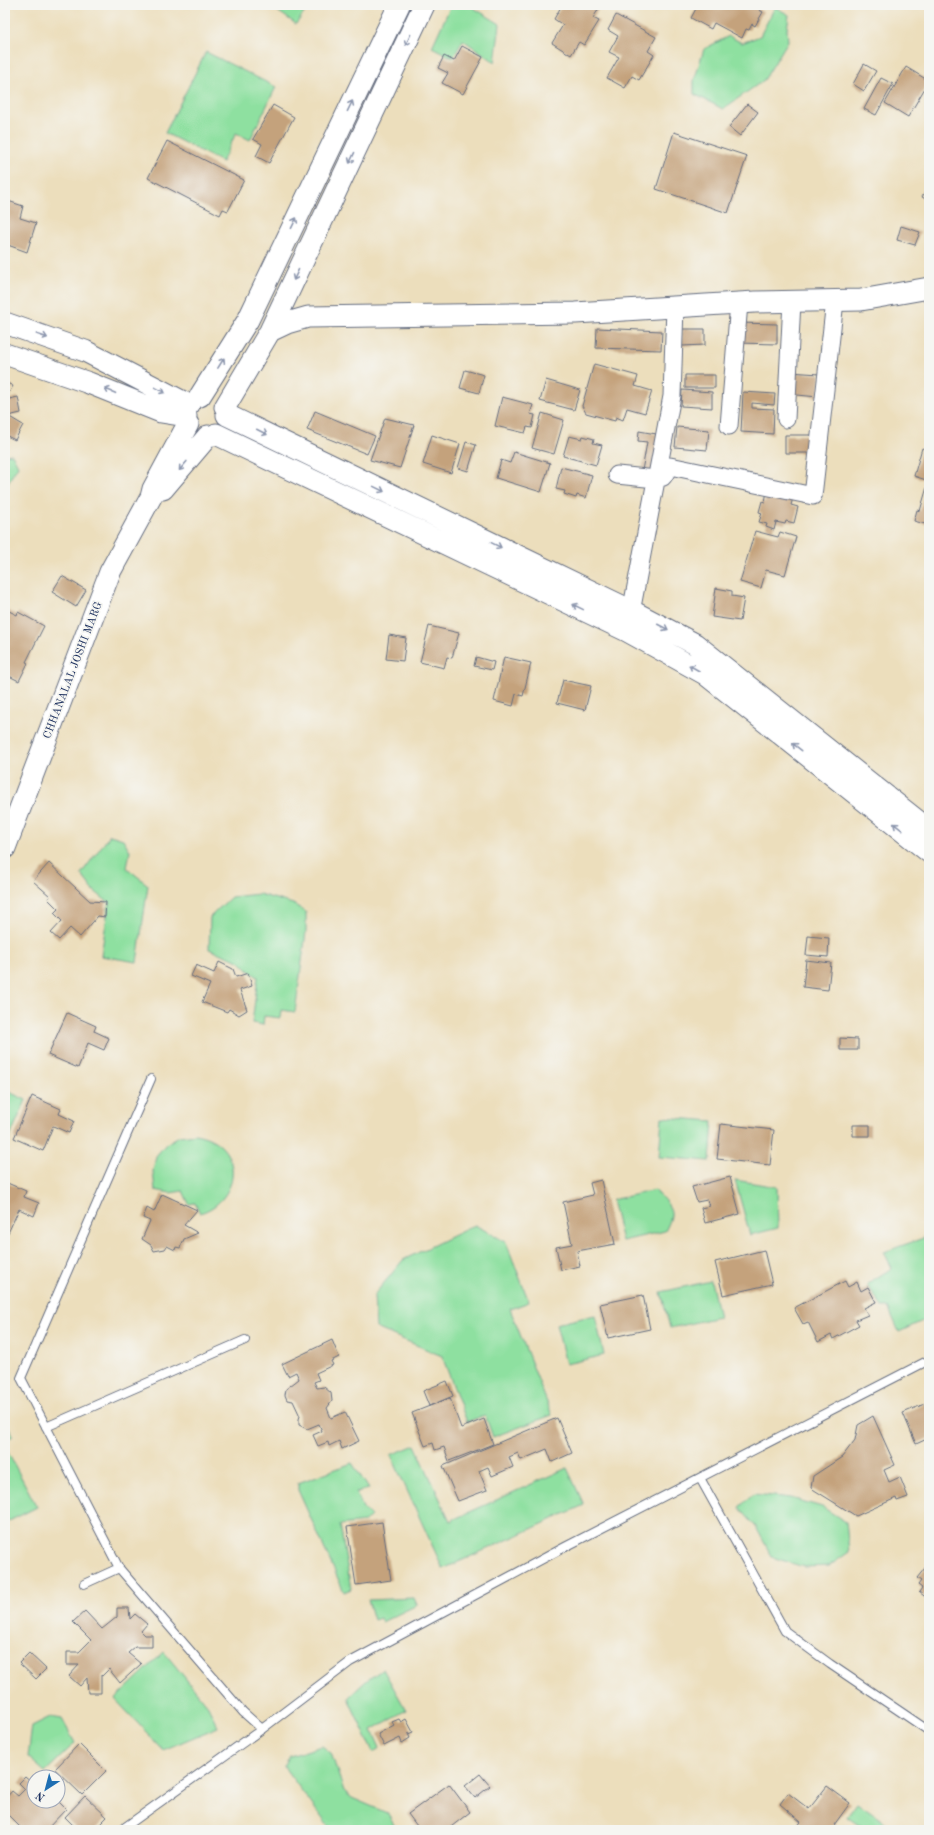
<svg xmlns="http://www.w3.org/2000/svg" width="934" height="1835" viewBox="0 0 934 1835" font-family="'Old Standard TT',serif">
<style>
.green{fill:#8ee0a0;stroke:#54887f}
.building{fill:#c4a27c}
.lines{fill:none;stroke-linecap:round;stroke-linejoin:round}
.service-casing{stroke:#646c7f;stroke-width:10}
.minor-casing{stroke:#646c7f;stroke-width:19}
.tertiary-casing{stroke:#646c7f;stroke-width:23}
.service{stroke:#fff;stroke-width:8}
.minor{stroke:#fff;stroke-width:17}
.tertiary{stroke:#fff;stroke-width:21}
.oneway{stroke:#8d97ae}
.labels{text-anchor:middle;stroke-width:3.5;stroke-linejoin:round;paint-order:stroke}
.street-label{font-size:11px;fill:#1b2f5e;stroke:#f6f6f2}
</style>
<rect width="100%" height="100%" fill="#f6f6f2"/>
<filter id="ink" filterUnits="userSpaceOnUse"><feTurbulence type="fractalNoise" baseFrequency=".025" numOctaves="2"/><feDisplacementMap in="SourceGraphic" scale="8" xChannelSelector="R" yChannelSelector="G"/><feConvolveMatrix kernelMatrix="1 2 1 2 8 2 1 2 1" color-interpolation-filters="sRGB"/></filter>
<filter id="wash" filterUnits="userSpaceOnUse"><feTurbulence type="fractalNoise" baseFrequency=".012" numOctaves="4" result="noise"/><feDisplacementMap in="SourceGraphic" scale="16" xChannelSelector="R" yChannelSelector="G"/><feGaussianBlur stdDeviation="0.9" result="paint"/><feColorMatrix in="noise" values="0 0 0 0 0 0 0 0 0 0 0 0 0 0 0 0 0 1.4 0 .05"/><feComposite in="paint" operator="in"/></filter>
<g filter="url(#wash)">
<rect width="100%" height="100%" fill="#ecdebc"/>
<!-- green -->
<path class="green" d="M269 5H310L296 24Z
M451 5H469L500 24 495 62 463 40 453 58 432 47Z
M775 7 789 15 787 29 788 41 764 80 723 109 694 94V81L704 49 729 36 742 43 760 36Z
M206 52 276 87 250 140 236 133 222 162 165 133Z
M12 454 18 466 5 487V455Z
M110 835 123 839 130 851 127 868 148 885 137 962 101 956 109 903 93 890 81 874Z
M259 894 293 904 306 912V932L295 1012 282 1010 281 1018 264 1016 263 1025 252 1023 258 977 248 970 239 961 209 949 210 917 231 897Z
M5 1090 26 1100 7 1143 5 1142Z
M662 1117 713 1121 710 1161 659 1157Z
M195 1134C205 1136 214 1139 222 1147 244 1171 228 1205 200 1213L195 1203 189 1204 183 1191 170 1193 155 1190 153 1171 156 1156 166 1144 179 1136Z
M735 1180 777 1187 778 1228 750 1235Z
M655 1190C670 1207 677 1209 665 1231L622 1241 612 1200Z
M475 1225 506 1242 529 1302 510 1309 552 1415 493 1437 485 1415 467 1422 442 1356 376 1328 374 1295 403 1260Z
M929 1236V1318L899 1332 888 1307H882L867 1284 892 1268 884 1252Z
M711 1281 719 1317 670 1328 661 1292Z
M595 1315 604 1355 566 1364 556 1324Z
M5 1420 13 1436 5 1440Z
M415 1445 450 1521 567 1468 584 1505 443 1569 391 1455Z
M5 1447 37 1507 5 1523Z
M352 1463 369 1489 356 1492 363 1508 371 1516 365 1522 340 1525 351 1589 344 1592 298 1490V1483Z
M754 1494 791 1498 822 1507 846 1522 849 1552 829 1566 804 1567 772 1557 756 1527 739 1507Z
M414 1598 417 1605 382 1622 380 1618 374 1620 368 1600Z
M164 1652 208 1706 218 1727 163 1750 115 1699Z
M383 1669 406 1710 372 1730 380 1748 373 1752 348 1698 366 1681Z
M50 1717 62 1719 75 1743 45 1772 28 1757 32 1726Z
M322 1746 331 1753 344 1791 352 1798 387 1813 397 1830H331L284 1767 290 1756Z
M857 1803 896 1830H862L863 1828 847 1817Z"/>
<g id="blocks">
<!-- building -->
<path class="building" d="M562 5H601L593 18 599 21 584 45 579 42 571 55 552 43 563 25 554 19Z
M698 5H761L759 10 763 12 755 26 752 24 749 30 746 29 742 38 714 23 711 29 691 18Z
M616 15 656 37 648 51 654 55 639 80 632 76 625 88 607 78 619 57 609 52 618 36 608 30Z
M462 46 483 57 463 94 442 83 448 73 438 68 444 56 454 61Z
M864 64 876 71 864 91 853 84Z
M906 67 929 81 908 117 885 103Z
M881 78 893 84 876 115 864 109Z
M747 104 758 112 740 136 729 127Z
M273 105 294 117 269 163 256 156 262 144 253 139Z
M674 132 747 156 728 213 656 189Z
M167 141 244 180 228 211 223 209 220 215 148 178Z
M929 186V201L922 197Z
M5 200 23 206 20 218 36 223 27 252 5 244Z
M901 226 920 232 915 245 897 240Z
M739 323 777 324V344L738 343Z
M597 328 662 331 661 350 596 348Z
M682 329H705V345L682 346Z
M594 364 638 376 635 386 652 391 645 413 627 408 623 420 616 417 615 421 586 413 582 406Z
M465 370 484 375 479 393 460 388Z
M789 372 820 374 818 397 787 394Z
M685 375H715V388H685Z
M546 380 580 390 574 410 540 401Z
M5 382 13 386 5 400 18 397 21 413 8 416 23 425 15 440 5 435Z
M682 390 712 392V408L681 406Z
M743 392 775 394 774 405 752 403V408L774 409 773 434 741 432Z
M502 397 533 405 530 414 535 415 532 428 527 427 525 433 495 426Z
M315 411 375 436 367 454 307 430Z
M542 413 564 420 554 454 532 448Z
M385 418 414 425 400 468 370 460Z
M677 427 709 430 707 450 675 447Z
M639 431 662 435 656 474 642 471 647 442 638 441Z
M432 435 460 444 451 473 423 464Z
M785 435H815L814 453H785Z
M569 436 582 439 583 436 594 439 593 443 602 445 596 465 563 456Z
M466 442 476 445 468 471 458 468Z
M922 448 929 451V481L914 476Z
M514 452 550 463 541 492 496 478 501 460 510 463Z
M561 467 592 475 586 498 577 495 576 498 564 494 565 491 556 489Z
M927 487 929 488V525L914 521 917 510 920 511Z
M767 491 793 498 791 505 798 507 794 523 786 521 785 524 776 522 774 530 766 527 767 524 759 522 762 513 759 512 762 501 765 502Z
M755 531 778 537 780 532 796 537 785 575 766 570 761 588 740 582Z
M62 576 86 590 76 607 52 592Z
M716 588 732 591V596L744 598 740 621 712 617Z
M5 609 17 615 18 612 44 626 26 662 28 663 19 681 5 674Z
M429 626 459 633 452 658 447 657 444 668 420 662Z
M389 635 406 638 403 661 386 659Z
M476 657 494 662 492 670 474 666Z
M504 657 531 663 523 696 516 694 513 706 494 701Z
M563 680 591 686 585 710 557 703Z
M49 863 90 901 106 902 105 917 98 916 80 937 70 928 59 940 51 933 62 921 54 913 58 909 48 899 50 896 33 881Z
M808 936 829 938 828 957 806 955Z
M806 960 831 963 828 990 803 987Z
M219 962 233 969 236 977 248 973 252 986 240 990 247 1010 239 1015 229 1009 227 1012 202 1002 210 984 191 976 196 965 214 973Z
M67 1013 96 1026 94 1031 109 1038 104 1050 88 1043 78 1068 48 1055Z
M840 1038 858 1039V1050H840Z
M32 1096 61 1109 59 1114 74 1121 69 1133 53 1126 43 1151 14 1138Z
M721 1124 774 1130 770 1165 717 1159Z
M853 1125H870V1136H853Z
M730 1177 740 1214 705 1223 701 1208 709 1206 707 1200 697 1202 692 1187Z
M601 1180 615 1244 577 1251 580 1266 561 1270 556 1247 572 1244 563 1202 593 1195 590 1183Z
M5 1182 26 1191 24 1197 39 1203 34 1216 19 1209 8 1233 5 1232Z
M162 1194 197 1210 184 1225 198 1233 184 1239 180 1248 176 1247 175 1250 167 1246 165 1249 154 1251 151 1245 142 1239 150 1221 143 1218 147 1208 154 1212Z
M764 1250 772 1284 723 1295 715 1262Z
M845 1281 848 1287 857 1282 861 1291 868 1287 876 1302 864 1308 868 1315 856 1320 859 1325 833 1339 831 1335 818 1342 808 1322 803 1324 794 1308Z
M643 1295 650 1329 608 1338 600 1304Z
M332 1340 339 1357 331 1361 333 1365 316 1373 319 1380 314 1382 317 1388 324 1387 331 1393 332 1401 327 1408 331 1418 345 1412 359 1441 342 1449 339 1441 329 1446 328 1442 318 1446 313 1435 322 1431 319 1424 307 1429 299 1425V1419L300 1416 293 1401 287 1400 285 1395 286 1389 299 1379 296 1372 288 1376 282 1364Z
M447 1381 453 1396 429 1406 423 1391Z
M450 1398 461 1428 484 1419 493 1444 449 1461 444 1447 435 1450 433 1443 425 1446 412 1413Z
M929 1402V1438L916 1444 903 1413Z
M873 1416 895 1465 884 1470 889 1482 900 1477 908 1497 897 1501 896 1498 856 1516 811 1488 813 1476 842 1457 855 1440 858 1425Z
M557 1418 572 1453 552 1462 547 1449 521 1460 518 1453 509 1457 513 1467 492 1476 488 1467 479 1471 487 1490 458 1501 443 1466Z
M382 1522 391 1580 356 1585 347 1527Z
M929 1563V1597L928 1599 919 1592 922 1588 918 1585 921 1581 917 1578Z
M117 1608H129L130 1619 135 1614 147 1624 141 1631 145 1635H152V1647H135L128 1653 141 1664 120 1683 109 1669 102 1676 101 1675V1693H88L87 1678 80 1686 69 1676 79 1665H67V1652H79L91 1640 73 1622 85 1611 102 1629 117 1617Z
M29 1653 46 1669 36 1679 19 1663Z
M399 1719 401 1722 406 1719 413 1732 408 1734 410 1738 402 1743 400 1738 384 1746 378 1734 394 1725 392 1722Z
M79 1744 106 1771 82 1795 55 1769Z
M480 1774 490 1786 475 1798 465 1786Z
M25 1777 33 1784 34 1783V1801H58L66 1809 46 1830H23L5 1812V1799L12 1791 18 1796 25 1789 19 1783Z
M449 1784 470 1812 447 1830H420L408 1814Z
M827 1786 850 1803 834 1825 841 1830H794L801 1822 780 1804 788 1793 809 1809Z
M85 1796 107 1817 94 1830H78L65 1817Z"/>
</g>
</g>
<g filter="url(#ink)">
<use href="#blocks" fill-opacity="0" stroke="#646c7f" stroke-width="1"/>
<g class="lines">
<!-- service casing -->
<g class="service-casing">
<path id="service" d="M151 1079 21 1378 119 1568 243 1712 262 1729
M46 1427 245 1340
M700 1478 785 1631 830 1664 929 1731
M84 1584 119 1568
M121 1830 262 1729 350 1662 565 1547 929 1360"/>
</g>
<!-- minor casing -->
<g class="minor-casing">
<path id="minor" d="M786 419 792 301
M729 426 739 303
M617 475 656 479 663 477 670 466 813 496 835 301
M629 623 672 396 675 307"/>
</g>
<!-- tertiary casing -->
<g class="tertiary-casing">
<path id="tertiary" d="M5 323 85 351 189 405
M270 331 287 323 308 317 575 313 755 302 861 300 929 288
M5 354 89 383 161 412 186 416
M200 396 248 320 399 5
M225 407 270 331 424 5
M227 415 632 611 695 644 929 830
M216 434 627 631 705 674 929 852
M163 489 208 436
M5 848 110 572 151 497 153 489 188 424"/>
</g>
<!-- service -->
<use href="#service" class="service"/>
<!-- minor -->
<use href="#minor" class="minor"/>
<!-- tertiary -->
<use href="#tertiary" class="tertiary"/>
</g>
<!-- one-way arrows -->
<defs><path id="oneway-shaft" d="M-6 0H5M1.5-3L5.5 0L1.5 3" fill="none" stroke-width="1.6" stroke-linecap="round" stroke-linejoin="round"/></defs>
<g class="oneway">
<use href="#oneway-shaft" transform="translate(408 40) rotate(115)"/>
<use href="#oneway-shaft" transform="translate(350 106) rotate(-64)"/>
<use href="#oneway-shaft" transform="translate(352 158) rotate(115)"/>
<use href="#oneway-shaft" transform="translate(294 223) rotate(-64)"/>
<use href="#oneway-shaft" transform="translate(296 275) rotate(115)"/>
<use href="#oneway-shaft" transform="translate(42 336) rotate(19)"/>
<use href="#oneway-shaft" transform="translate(221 363) rotate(-58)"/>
<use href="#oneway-shaft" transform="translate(160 390) rotate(27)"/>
<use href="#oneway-shaft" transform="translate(110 391) rotate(-157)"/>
<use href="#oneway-shaft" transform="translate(262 432) rotate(27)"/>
<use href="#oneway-shaft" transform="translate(183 466) rotate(130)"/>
<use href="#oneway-shaft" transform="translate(379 489) rotate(26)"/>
<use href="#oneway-shaft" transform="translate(496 545) rotate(26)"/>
<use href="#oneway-shaft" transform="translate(578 607) rotate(-154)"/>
<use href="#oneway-shaft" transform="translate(663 627) rotate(27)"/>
<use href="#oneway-shaft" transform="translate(694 668) rotate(-150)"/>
<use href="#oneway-shaft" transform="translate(797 747) rotate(-142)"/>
<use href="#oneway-shaft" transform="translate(898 827) rotate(-142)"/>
</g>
</g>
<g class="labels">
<!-- street labels -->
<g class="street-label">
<text transform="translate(72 670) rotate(-69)" y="4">CHHANALAL JOSHI MARG</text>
</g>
</g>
<!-- margin -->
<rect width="934" height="1835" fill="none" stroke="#f6f6f2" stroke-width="20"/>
<!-- north arrow -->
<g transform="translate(46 1789) rotate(216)"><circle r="19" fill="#f6f6f2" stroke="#9ea6b7"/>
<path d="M0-3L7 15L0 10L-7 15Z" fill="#1f6fb2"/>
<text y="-6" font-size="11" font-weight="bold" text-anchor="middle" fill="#1b2f5e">N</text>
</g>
</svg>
